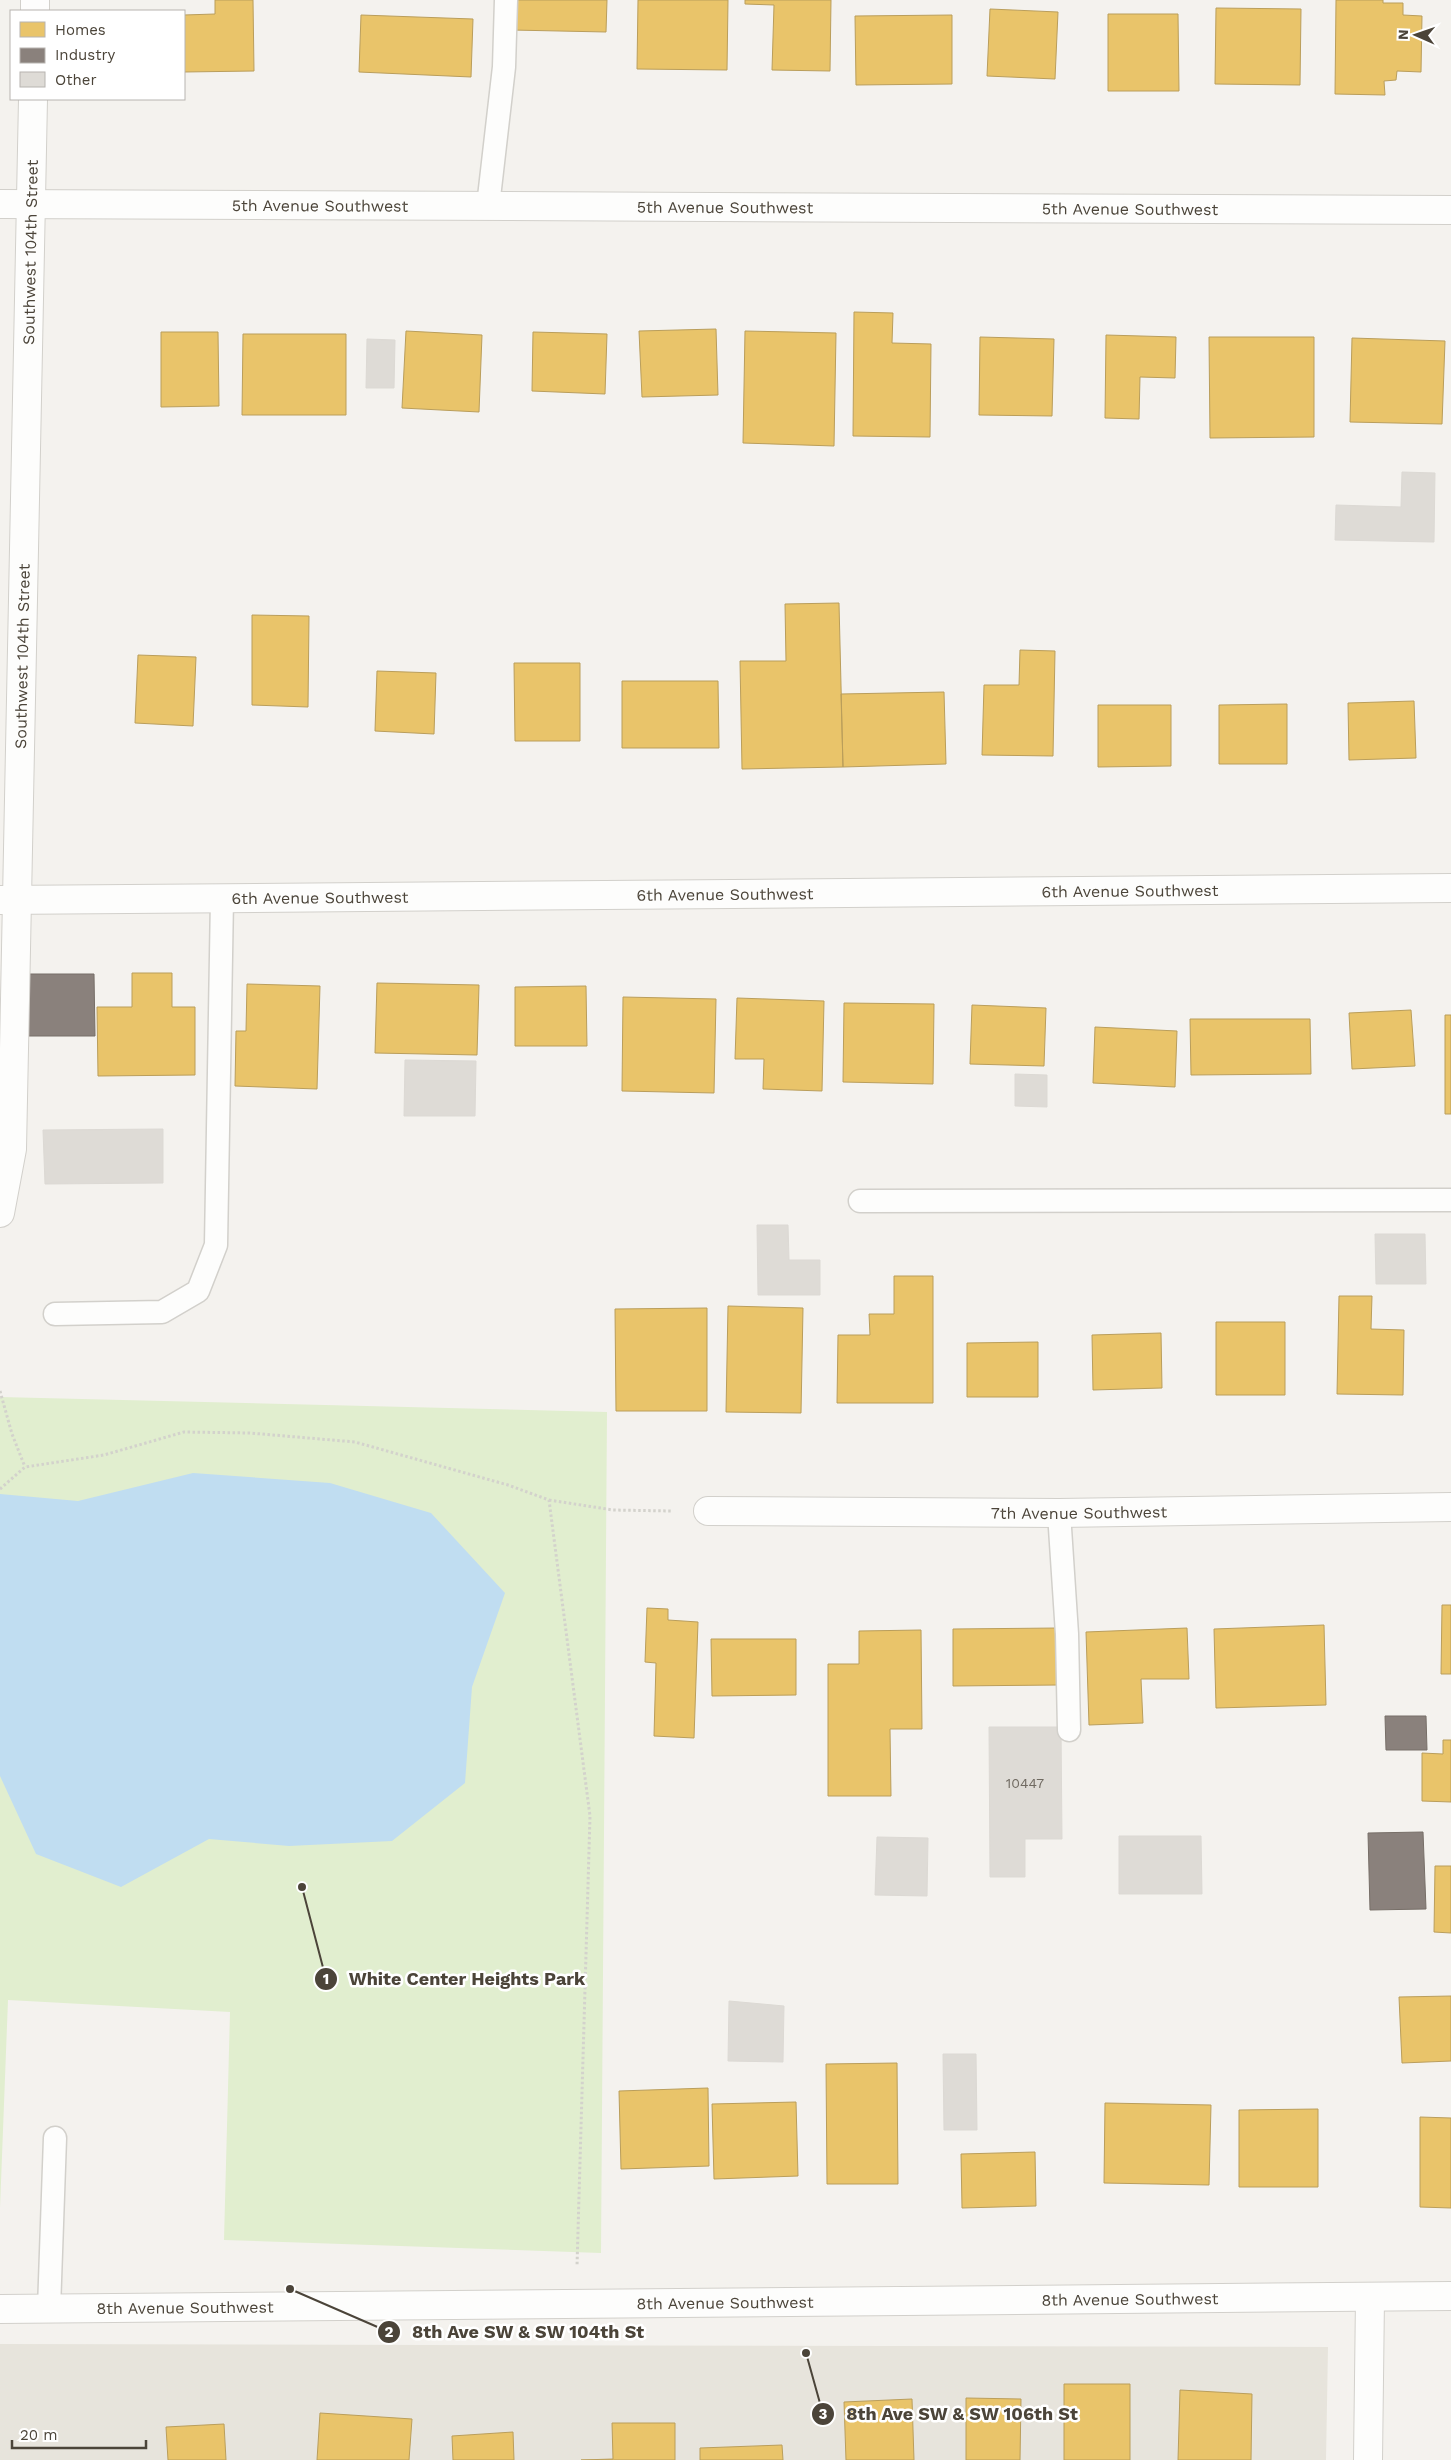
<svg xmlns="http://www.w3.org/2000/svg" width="1451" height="2460" viewBox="0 0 1451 2460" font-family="'Work Sans',sans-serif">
<rect width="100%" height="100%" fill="#f4f2ee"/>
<path fill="#e7e4dc" d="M0,2344L1328,2347L1326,2460H0Z"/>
<path fill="#e1eecf" d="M0,1397L607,1412L601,2253L224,2240L230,2012L8,2000L0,2208Z"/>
<path fill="#c0ddf1" d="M193,1473L330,1483L431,1513L505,1593L472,1687L465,1783L392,1841L289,1846L209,1839L121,1887L36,1854L0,1776V1494L78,1501Z"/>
<path fill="#e9c46a" stroke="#ba9e5b" d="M215,0H253L254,71L184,72V15L215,14Z
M513,0H607L606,32L512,30Z
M638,0H728L727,70L637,69Z
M745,0H831L830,71L772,70L774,5L745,4Z
M1336,0H1383V3H1403V15L1422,16L1421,72L1397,71L1396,80L1384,81L1385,95L1335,94Z
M1216,8L1301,9L1300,85L1215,84Z
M990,9L1058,12L1055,79L987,76Z
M1108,14H1178L1179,91H1108Z
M361,15L473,19L471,77L359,72Z
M952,15V84L856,85L855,16Z
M854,312L893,313L892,343L931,344L930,437L853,436Z
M716,329L718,395L642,397L639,331Z
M406,331L482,335L479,412L402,408Z
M745,331L836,333L834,446L743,443Z
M161,332H218L219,406L161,407Z
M533,332L607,334L605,394L532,391Z
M243,334H346V415H242Z
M1106,335L1176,337L1175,378L1140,377L1139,419L1105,418Z
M980,337L1054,339L1052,416L979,415Z
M1209,337H1314V437L1210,438Z
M1352,338L1445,341L1442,424L1350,422Z
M839,603L843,767L742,769L740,661H786L785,604Z
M252,615L309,616L308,707L252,705Z
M1020,650L1055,651L1053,756L982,755L984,685H1019Z
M138,655L196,657L193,726L135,723Z
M514,663H580V741H515Z
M377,671L436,673L434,734L375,731Z
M622,681H718L719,748H622Z
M944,692L946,764L843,767L841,694Z
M1414,701L1416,758L1349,760L1348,703Z
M1287,704V764H1219V705Z
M1098,705H1171V766L1098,767Z
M132,973H172V1007H195V1075L98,1076L97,1007H132Z
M377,983L479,985L477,1055L375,1053Z
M247,984L320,986L317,1089L235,1086L236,1031H246Z
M586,986L587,1046H515V987Z
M623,997L716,999L714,1093L622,1091Z
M737,998L824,1001L822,1091L763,1089L764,1059H735Z
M844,1003L934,1004L933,1084L843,1082Z
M972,1005L1046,1008L1044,1066L970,1064Z
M1411,1010L1415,1066L1352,1069L1349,1013Z
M1445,1015H1451V1114H1445Z
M1190,1019H1310L1311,1074L1191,1075Z
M1095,1027L1177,1031L1175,1087L1093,1083Z
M894,1276H933V1403H837L838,1335H870L869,1314H894Z
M1339,1296H1372L1371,1329L1404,1330L1403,1395L1337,1394Z
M728,1306L803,1308L801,1413L726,1412Z
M707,1308V1411H616L615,1309Z
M1216,1322H1285V1395H1216Z
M1161,1333L1162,1388L1093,1390L1092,1335Z
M1038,1342V1397H967V1343Z
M1442,1605H1451V1674H1441Z
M647,1608L668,1609V1620L698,1622L694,1738L654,1736L656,1663L645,1662Z
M1324,1625L1326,1705L1216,1708L1214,1629Z
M1058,1628V1685L953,1686V1629Z
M1187,1628L1189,1679H1141L1143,1723L1089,1725L1086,1632Z
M921,1630L922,1729H890L891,1796H828V1664H859V1631Z
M711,1639H796V1695L712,1696Z
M1443,1740H1451V1802L1422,1801V1753L1443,1754Z
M1435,1866H1451V1933L1434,1932Z
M1451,1996V2061L1402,2063L1399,1997Z
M897,2063L898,2184H827L826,2064Z
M708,2088L709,2166L621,2169L619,2091Z
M796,2102L798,2176L714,2179L712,2104Z
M1105,2103L1211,2105L1209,2185L1104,2183Z
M1318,2109V2187H1239V2110Z
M1420,2117L1451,2118V2208L1420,2207Z
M1035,2152L1036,2206L962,2208L961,2154Z
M1064,2384H1130V2460H1064Z
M1180,2390L1252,2394L1251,2460H1178Z
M966,2398L1021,2399L1020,2460H966Z
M912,2399L914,2460H846L844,2402Z
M320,2413L412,2419L409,2460H317Z
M612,2423H675V2460H581L613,2459Z
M224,2424L226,2460H168L166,2427Z
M513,2432L514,2460H453L452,2436Z
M782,2445L783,2460H700V2448Z"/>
<path fill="#8a817c" stroke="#776f68" d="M27,974H94L95,1036H27Z
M1385,1716H1426L1427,1750H1386Z
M1423,1832L1426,1909L1370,1910L1368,1833Z"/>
<path fill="#dedbd6" stroke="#dcd9d4" d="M367,339L395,340L394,388H366Z
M1402,472L1435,473L1434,542L1335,540L1336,505L1401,507Z
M405,1060L476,1061L475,1116H404Z
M1015,1074L1047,1075V1107L1015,1106Z
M163,1129V1183L45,1184L43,1130Z
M757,1225H788L789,1260H820V1295H758Z
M1375,1234H1425L1426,1284H1376Z
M989,1727H1061L1062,1839H1025V1877H990Z
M1119,1836H1201L1202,1894H1119Z
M877,1837L928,1838L927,1896L875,1895Z
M729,2001L784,2006L783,2062L728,2061Z
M943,2054H976L977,2130H944Z"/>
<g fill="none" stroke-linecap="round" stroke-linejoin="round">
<g stroke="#d2d0cb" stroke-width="25">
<path id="service" d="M488,206L504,67L506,0
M860,1201L1451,1200
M55,1314L162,1312L198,1291L216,1245L222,898
M1059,1513L1067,1634L1069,1730
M49,2309L55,2138"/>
</g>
<g stroke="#d2d0cb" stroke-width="30">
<g id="minor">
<path d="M35,11V0"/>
<path id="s1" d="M0,204L1451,210"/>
<path id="s2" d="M0,900L1451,888"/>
<path id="s3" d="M0,1213L12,1149L33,99"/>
<path id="s4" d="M708,1511L1059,1513L1451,1507"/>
<path d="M1368,2460L1370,2298"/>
</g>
</g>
<g stroke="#d2d0cb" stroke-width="30">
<g id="tertiary">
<path id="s5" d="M0,2309L1451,2296"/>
</g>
</g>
<path stroke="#d3d2cc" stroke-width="3" stroke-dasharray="2.5 2.5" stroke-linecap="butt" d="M0,1391L12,1434L25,1467
M0,1489L25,1467L104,1455L184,1432L250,1433L355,1442L508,1485L549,1500L590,1816L577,2266
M549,1500L613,1510L673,1511"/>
<use href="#service" stroke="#fdfdfc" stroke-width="22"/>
<use href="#minor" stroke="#fdfdfc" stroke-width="28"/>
<use href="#tertiary" stroke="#fdfdfc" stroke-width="28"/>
</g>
<g text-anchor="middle" stroke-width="5" stroke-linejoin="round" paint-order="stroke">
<g font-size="14" fill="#706a61">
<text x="1025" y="1788">10447</text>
</g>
<g font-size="16" fill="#4b4439" stroke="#fff">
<text dy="6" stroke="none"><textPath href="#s1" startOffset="320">5th Avenue Southwest</textPath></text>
<text dy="6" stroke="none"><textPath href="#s1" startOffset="725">5th Avenue Southwest</textPath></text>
<text dy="6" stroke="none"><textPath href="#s1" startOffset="1130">5th Avenue Southwest</textPath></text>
<text dy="6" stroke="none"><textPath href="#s3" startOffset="962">Southwest 104th Street</textPath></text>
<text dy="6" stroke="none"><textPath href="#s3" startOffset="558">Southwest 104th Street</textPath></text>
<text dy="6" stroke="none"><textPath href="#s2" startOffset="1130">6th Avenue Southwest</textPath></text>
<text dy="6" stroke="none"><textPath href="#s2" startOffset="725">6th Avenue Southwest</textPath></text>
<text dy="6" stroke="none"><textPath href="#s2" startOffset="320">6th Avenue Southwest</textPath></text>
<text dy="6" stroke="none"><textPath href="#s4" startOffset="371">7th Avenue Southwest</textPath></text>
<text dy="6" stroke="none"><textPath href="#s5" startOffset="1130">8th Avenue Southwest</textPath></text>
<text dy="6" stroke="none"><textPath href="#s5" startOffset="725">8th Avenue Southwest</textPath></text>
<text dy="6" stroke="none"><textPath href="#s5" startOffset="185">8th Avenue Southwest</textPath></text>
</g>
</g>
<path fill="none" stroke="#4b4439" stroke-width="2" d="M302 1887L326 1979M290 2289L389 2332M806 2353L823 2414"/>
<g fill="#4b4439" stroke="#fff" stroke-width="2">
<circle cx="302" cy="1887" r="5"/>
<circle cx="290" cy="2289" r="5"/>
<circle cx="806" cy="2353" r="5"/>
<circle cx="326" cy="1979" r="12"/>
<circle cx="389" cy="2332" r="12"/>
<circle cx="823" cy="2414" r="12"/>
</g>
<g font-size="15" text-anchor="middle" font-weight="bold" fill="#fff">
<text x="326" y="1984">1</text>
<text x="389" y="2337">2</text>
<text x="823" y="2419">3</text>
</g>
<g font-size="18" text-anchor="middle" font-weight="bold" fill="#4b4439" stroke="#fff" stroke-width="5" stroke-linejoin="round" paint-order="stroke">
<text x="467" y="1985">White Center Heights Park</text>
<text x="528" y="2338">8th Ave SW &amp; SW 104th St</text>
<text x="962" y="2420">8th Ave SW &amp; SW 106th St</text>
</g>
<rect x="10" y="10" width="175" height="90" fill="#ffffff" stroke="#b7b4b0"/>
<rect x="20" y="22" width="25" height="15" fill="#e9c46a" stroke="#b7b4b0"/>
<text x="55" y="35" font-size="15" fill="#4b4439">Homes</text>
<rect x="20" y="48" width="25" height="15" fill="#8a817c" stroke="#b7b4b0"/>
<text x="55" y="60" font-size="15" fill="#4b4439">Industry</text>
<rect x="20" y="72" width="25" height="15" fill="#dedbd6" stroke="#b7b4b0"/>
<text x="55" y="85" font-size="15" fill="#4b4439">Other</text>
<g transform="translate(1416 35) rotate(272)" stroke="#ffffff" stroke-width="4" paint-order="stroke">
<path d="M0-4L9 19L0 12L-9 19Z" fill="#4b4439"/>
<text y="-8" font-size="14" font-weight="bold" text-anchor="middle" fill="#4b4439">N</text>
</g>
<path d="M12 2440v8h134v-8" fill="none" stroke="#4b4439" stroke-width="2.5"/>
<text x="20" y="2440" font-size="15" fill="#4b4439" stroke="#ffffff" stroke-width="4" paint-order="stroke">20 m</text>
</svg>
